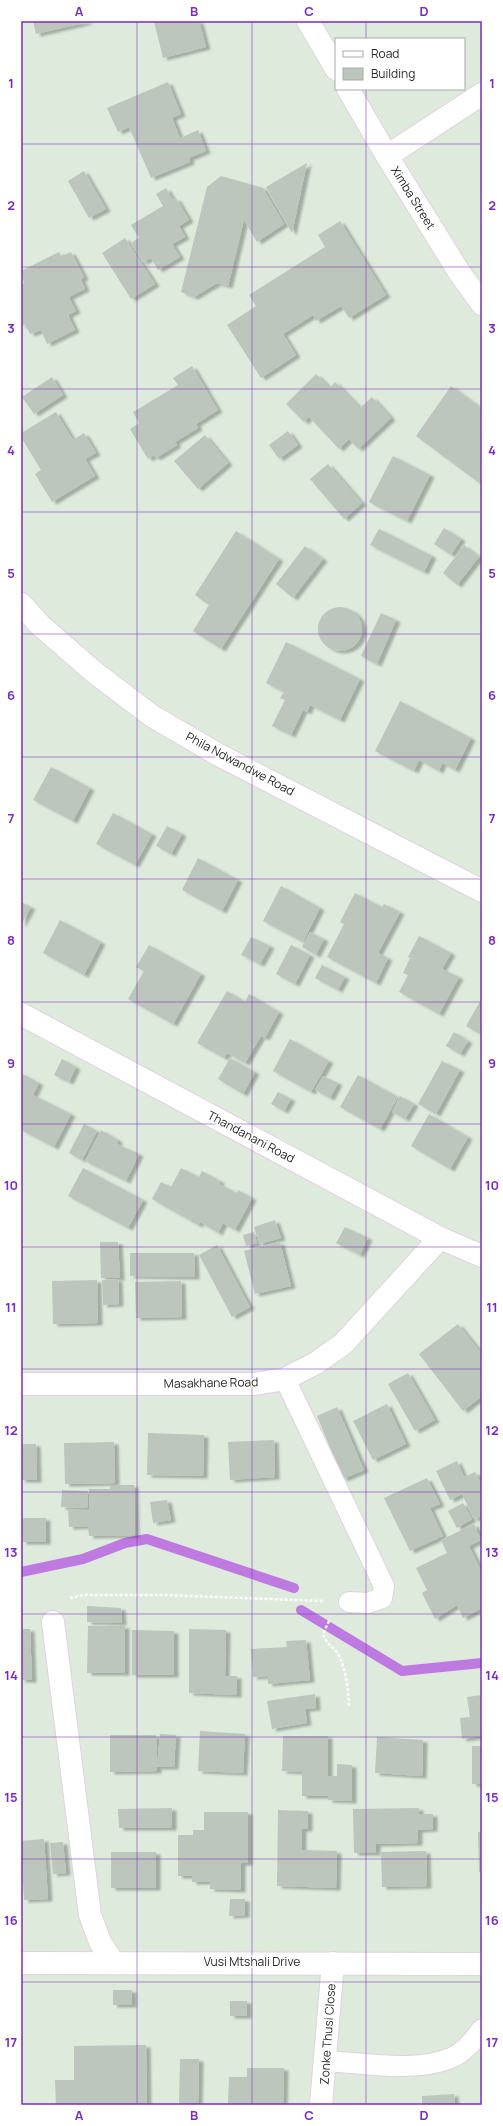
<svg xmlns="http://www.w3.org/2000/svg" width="503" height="2126" viewBox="0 0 503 2126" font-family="Manrope,sans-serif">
<defs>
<filter id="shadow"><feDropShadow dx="4.5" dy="2.5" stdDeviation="1" flood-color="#0004"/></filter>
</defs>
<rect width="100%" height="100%" fill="#ddeadc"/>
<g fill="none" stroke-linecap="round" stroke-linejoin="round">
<path stroke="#bf7ae2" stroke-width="10" d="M21,1572L83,1559L125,1543L147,1539L294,1588
M301,1610L402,1671L482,1663"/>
</g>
<path fill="#bcc6bc" filter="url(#shadow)" d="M33,21H88V22L36,34Z
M154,21H199L206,47L163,58Z
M168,82L181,114L172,118L180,138L198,130L206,151L189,158L190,162L151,178L129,127L118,132L107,108Z
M307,163L292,233L266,187Z
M84,171L106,209L89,218L68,181Z
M221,176L263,188L284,224L257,242L244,220L228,286L217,283L194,297L181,292L207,187Z
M166,188L173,200L176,198L189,220L179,226L185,237L172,244L180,257L158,270L151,258L143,262L131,243L139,238L131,225L163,206L156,194Z
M340,221L386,295L349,318L341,306L316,321L313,315L283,334L296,355L261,378L227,325L256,306L249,295L325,247L318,235Z
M125,238L155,284L131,299L102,253Z
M59,252L61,256L71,252L84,277L81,279L85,289L69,297L76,311L68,315L75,330L47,344L41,330L30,334L25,324L21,326V285L24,283L21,271Z
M192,366L218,410L196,424L198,428L175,442L177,445L156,458L154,455L148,459L130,429L139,423L133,412L178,385L173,378Z
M316,374L330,388L335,382L360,408L372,397L391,418L358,449L349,439L339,449L309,417L304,422L286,404Z
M52,377L63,395L34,414L22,397Z
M451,386L482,409V485L416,436Z
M56,412L73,440L84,433L96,453L85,459L95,476L52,502L35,474L41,470L21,437V433Z
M288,431L298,445L279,459L269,445Z
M205,435L228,463L198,489L174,461Z
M393,456L430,475L407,521L369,502Z
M328,464L362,503L344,519L310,479Z
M444,528L461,539L451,555L434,544Z
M379,529L432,556L424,572L370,545Z
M236,531L279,559L221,649L193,631L209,605L195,595Z
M464,545L479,557L457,585L443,573Z
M305,546L323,559L293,598L276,584Z
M318 629a22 22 0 1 1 44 0a22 22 0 1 1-44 0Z
M381,613L396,620L377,664L361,656Z
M286,642L360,679L340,720L310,705L307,712L303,710L291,735L272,726L285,700L280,698L284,692L266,683Z
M400,701L471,738L455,770L442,763L439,771L419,760L414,771L375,751Z
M51,767L90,788L73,821L33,800Z
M113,813L152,834L135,865L96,844Z
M167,826L182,834L171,854L156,846Z
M198,858L238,880L222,911L182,890Z
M281,886L320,908L303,942L263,921Z
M355,893L382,907L384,904L400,912L378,953L388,958L376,983L327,957L344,924L340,922Z
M21,902L31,907L21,925Z
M60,920L101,942L84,975L43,953Z
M310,932L324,939L316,955L302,947Z
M419,936L451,953L442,969L459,977L439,1014L399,992L408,975L403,973L410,958L408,957Z
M251,937L270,946L260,964L241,955Z
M149,945L201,974L173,1024L128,999L144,971L136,967Z
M291,945L310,955L295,984L276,974Z
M322,965L345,977L338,990L315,978Z
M227,991L245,1002L249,994L279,1012L265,1038L261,1036L245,1063L227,1053L224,1058L197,1043Z
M482,998V1035L466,1026Z
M454,1032L468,1041L460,1054L446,1046Z
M290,1039L329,1061L311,1092L273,1071Z
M230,1058L255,1072L243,1094L218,1079Z
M62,1059L76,1067L69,1082L54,1075Z
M442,1061L460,1070L436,1114L418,1104Z
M21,1073L39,1083L33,1095L71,1114L54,1147L21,1130Z
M358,1075L398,1097L380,1129L340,1107Z
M323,1076L338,1083L330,1098L315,1090Z
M278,1092L291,1099L284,1111L271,1104Z
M400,1096L414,1104L405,1119L392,1112Z
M429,1114L468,1137L450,1169L411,1146Z
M84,1124L97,1131L82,1160L69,1153Z
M101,1130L118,1140L117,1144L139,1154L126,1181L85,1161Z
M83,1168L143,1200L128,1228L68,1196Z
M181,1168L199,1177L202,1171L220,1181L219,1184L237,1193L238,1190L252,1198L235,1230L223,1223L218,1233L200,1222L198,1225L152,1199L161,1182L171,1187Z
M275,1220L281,1238L259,1244L254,1227Z
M345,1227L368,1238L360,1255L336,1243Z
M254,1232L257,1243L246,1246L243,1235Z
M100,1242H118L120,1278H101Z
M280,1242L291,1286L255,1294L244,1251Z
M217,1245L250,1307L232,1317L199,1255Z
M130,1253H194L195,1277L130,1276Z
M118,1279L119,1304L103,1305L102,1280Z
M97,1280L98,1323L53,1324L52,1281Z
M181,1281L182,1317L136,1318L135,1282Z
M458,1324L482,1354V1396L463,1411L419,1354Z
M408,1373L435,1420L415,1431L388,1384Z
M387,1404L406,1444L373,1460L353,1421Z
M337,1407L364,1470L343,1479L317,1416Z
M148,1433L204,1435L203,1476L147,1475Z
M274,1440L275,1477L230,1480L228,1442Z
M114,1442L115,1483L65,1484L64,1443Z
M21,1444H36L37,1480H21Z
M457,1461L464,1477L475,1472L482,1485V1516L474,1519L462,1494L450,1500L436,1471Z
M427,1478L440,1504L430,1508L443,1536L410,1551L384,1498Z
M110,1485H134L135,1535L89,1536L88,1526L69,1527L68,1510H89V1489H110Z
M62,1490L88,1491L87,1508L61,1507Z
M167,1500L171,1520L153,1523L150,1502Z
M463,1503L472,1519L457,1528L448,1511Z
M22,1518H46V1542H22Z
M474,1524L481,1540L469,1546L482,1573V1608L463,1618L457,1605L435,1619L422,1593L427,1590L416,1568L447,1553L441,1540Z
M87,1606L121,1608L122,1623L87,1622Z
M88,1626H125V1673H87Z
M21,1629H30L32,1680H21Z
M189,1629L226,1630L225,1676H237V1695L189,1693Z
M132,1630L174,1631V1675H132Z
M306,1640L310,1680L268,1684V1676L253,1677L251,1649L287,1647L286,1641Z
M315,1694L316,1708L305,1709L307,1723L272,1729L267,1701Z
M482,1695V1736L462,1739L460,1718L470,1717L467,1697Z
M200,1731L245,1734L243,1773L198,1771Z
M160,1734L176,1735L174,1767H157Z
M110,1735H156L157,1771L110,1772Z
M283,1736H328V1776H337V1764L352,1765V1801L328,1800V1796H302V1772L282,1771Z
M377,1737L423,1740L422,1776L375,1773Z
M472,1746H482V1784H472Z
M172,1808V1828H119L118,1809Z
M419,1808V1814H433V1829L418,1830V1843L376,1844V1853H354L353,1809Z
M278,1810L308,1811V1829H302V1850L337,1851L336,1888L277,1886Z
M204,1812H248V1863H241V1890L210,1889V1882H192V1876H178V1835H193V1830H204Z
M478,1832H482V1872H479Z
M44,1839L48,1899L24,1900L21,1841Z
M63,1842L66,1873L53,1874L50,1843Z
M426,1851L427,1886L382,1887L381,1852Z
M111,1852H156V1888H111Z
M230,1899H245V1915L229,1916Z
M113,1990H132V2005H113Z
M230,2001H247V2016H230Z
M146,2045L147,2105H56L55,2080H74V2046Z
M180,2059H199L198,2105H179Z
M247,2068H284L283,2105H228L229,2077H247Z
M454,2094L455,2105H422V2096Z"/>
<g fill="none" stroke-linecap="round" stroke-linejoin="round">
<g stroke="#e1d2de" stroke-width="22">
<path id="service" d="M285,1379L384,1586L382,1598L368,1603L349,1602
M326,2061C366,2063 413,2073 451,2058C463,2053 475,2039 482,2029"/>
</g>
<g stroke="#e1d2de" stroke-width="24">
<path id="minor" d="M308,21L336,69
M348,89L387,156L459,272L482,304
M387,156L482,94
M21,604L40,625L94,672L152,716L219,755L482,891
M21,1014L440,1238L482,1256
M21,1384H255L285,1379L316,1363L343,1344L440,1238
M53,1622L90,1915L100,1942L113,1962
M321,2105L333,1963"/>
</g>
<g stroke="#e1d2de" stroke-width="24">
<path id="tertiary" d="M21,1963L482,1964"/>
</g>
<path stroke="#fff" stroke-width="2.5" stroke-dasharray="3 2" stroke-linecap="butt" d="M70,1598L84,1595H164L323,1601
M329,1621L323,1634C328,1645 328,1643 336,1651C345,1662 349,1693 349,1706"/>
<use href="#service" stroke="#fff" stroke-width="20"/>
<use href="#minor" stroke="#fff" stroke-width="22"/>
<use href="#tertiary" stroke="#fff" stroke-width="22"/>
</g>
<path fill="none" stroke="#7b2cbf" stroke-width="1" stroke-opacity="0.55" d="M137,21V2105M252,21V2105M366,21V39M366,89V2105M21,144H482M21,267H482M21,389H482M21,512H482M21,634H482M21,757H482M21,879H482M21,1002H482M21,1124H482M21,1247H482M21,1369H482M21,1492H482M21,1614H482M21,1737H482M21,1859H482M21,1982H482"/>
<g text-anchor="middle" stroke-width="3" stroke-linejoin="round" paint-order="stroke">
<g font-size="12" fill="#292929" stroke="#fff">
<text transform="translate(413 198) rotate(58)" y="4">Ximba Street</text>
<text transform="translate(240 764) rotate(28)" y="4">Phila Ndwandwe Road</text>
<text transform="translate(251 1137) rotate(28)" y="4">Thandanani Road</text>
<text transform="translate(211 1383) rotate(-1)" y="4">Masakhane Road</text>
<text x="252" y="1966">Vusi Mtshali Drive</text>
<text transform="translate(328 2034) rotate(-86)" y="4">Zonke Thusi Close</text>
</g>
</g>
<rect width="503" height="2126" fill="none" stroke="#ffffff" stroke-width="44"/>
<rect x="335" y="38" width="130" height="52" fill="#ffffff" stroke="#a9a9a9"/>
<rect x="343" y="51" width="20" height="6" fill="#ffffff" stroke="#a9a9a9"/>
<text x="371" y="58" font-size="12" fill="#292929">Road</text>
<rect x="343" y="68" width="20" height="12" fill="#bcc6bc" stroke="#a9a9a9"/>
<text x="371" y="78" font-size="12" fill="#292929">Building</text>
<rect x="22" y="22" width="459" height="2082" fill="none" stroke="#7b2cbf" stroke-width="1.5"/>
<g font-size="13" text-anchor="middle" font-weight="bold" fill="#7b2cbf">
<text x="79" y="16">A</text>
<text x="194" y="16">B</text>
<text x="309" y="16">C</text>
<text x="424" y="16">D</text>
<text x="11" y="88">1</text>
<text x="492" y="88">1</text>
<text x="11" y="210">2</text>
<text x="492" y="210">2</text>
<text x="11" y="333">3</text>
<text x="492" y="333">3</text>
<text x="11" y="455">4</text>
<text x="492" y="455">4</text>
<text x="11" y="578">5</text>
<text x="492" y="578">5</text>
<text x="11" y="700">6</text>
<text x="492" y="700">6</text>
<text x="11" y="823">7</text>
<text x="492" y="823">7</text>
<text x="11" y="945">8</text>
<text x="492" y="945">8</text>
<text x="11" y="1068">9</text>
<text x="492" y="1068">9</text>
<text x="11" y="1190">10</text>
<text x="492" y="1190">10</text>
<text x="11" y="1312">11</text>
<text x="492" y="1312">11</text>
<text x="11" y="1435">12</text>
<text x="492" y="1435">12</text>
<text x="11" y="1557">13</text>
<text x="492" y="1557">13</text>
<text x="11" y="1680">14</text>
<text x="492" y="1680">14</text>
<text x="11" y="1802">15</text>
<text x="492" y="1802">15</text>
<text x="11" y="1925">16</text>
<text x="492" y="1925">16</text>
<text x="11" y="2047">17</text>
<text x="492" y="2047">17</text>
<text x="79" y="2120">A</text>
<text x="194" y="2120">B</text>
<text x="309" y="2120">C</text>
<text x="424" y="2120">D</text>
</g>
</svg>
